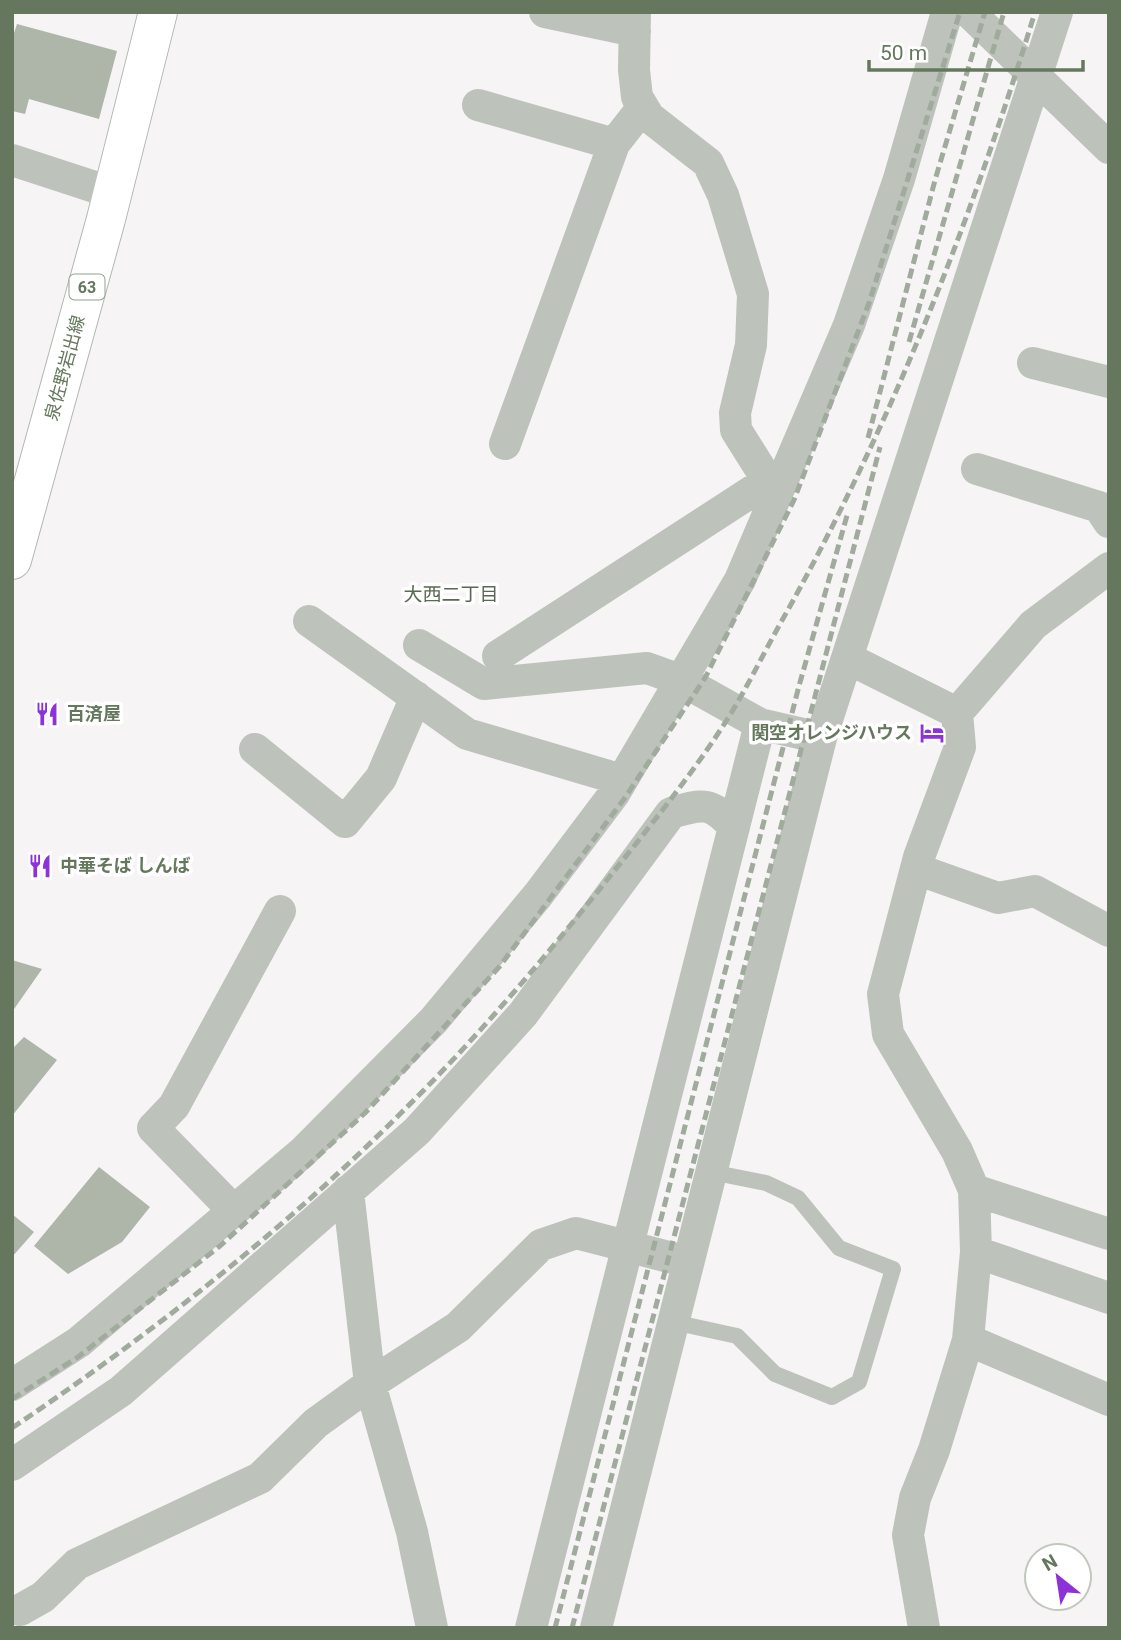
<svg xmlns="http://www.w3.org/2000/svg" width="1121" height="1640" viewBox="0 0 1121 1640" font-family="Roboto,'Noto Sans JP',sans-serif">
<rect width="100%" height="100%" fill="#f7f4f6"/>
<path fill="#adb6a9" d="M17,24L117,51L99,119L29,99L25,114L12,111V39Z
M12,960L42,969L12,1012Z
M24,1037L57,1060L12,1116V1049Z
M99,1167L150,1207L122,1242L68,1274L34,1246Z
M12,1214L34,1232L12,1257Z"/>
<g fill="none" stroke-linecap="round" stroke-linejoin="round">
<g stroke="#b1b8af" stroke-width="40">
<path id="primary" d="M12,560L106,219L158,12"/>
</g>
<path stroke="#bdc3bb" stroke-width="16" d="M673,1322L737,1336L775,1374L832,1397L859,1382L893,1269L839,1248L798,1198L766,1183L711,1172"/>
<path stroke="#bdc3bb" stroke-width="32" d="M545,12L635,31
M635,12L634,70L637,97L649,117L708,163L723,195L753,294L751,345L735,413L736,430L768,481L781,483
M969,12L1109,148
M478,105L614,144
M12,160L113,193
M1033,363L1109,382
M505,444L614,144L643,107
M977,469L1099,507L1109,522
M309,621L467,734L622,780
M419,645L484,684L647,668L683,681L760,724L821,738
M498,656L768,481
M847,658L957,713
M255,749L345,822L381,778L416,697
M916,869L998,898L1035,891L1109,931
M974,1190L1109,1234
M348,1191L370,1384L412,1532L432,1628
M234,1211L153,1128L174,1106L280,911
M976,1252L1109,1298
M968,1340L1109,1400
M12,1385L79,1342L303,1152L434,1020L538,895L614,794L740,580L849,325L899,179L947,12
M12,1465L121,1391L417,1131L523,1014L671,813C704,803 711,802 734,827
M20,1610L43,1597L77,1564L260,1478L316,1423L370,1384L458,1327L541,1245L576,1233L688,1262
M531,1628L760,724
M596,1628L821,738L1057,12
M924,1628L908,1535L915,1498L934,1450L968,1340L976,1252L974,1190L957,1151L888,1034L883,994L919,857L960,747L957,713L1033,625L1109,568"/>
<use href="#primary" stroke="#fff" stroke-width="38"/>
<path stroke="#a0aa9d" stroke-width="5" stroke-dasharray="10 5" stroke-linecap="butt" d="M909,342L1004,12
M868,438L935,180L985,12
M12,1399L78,1357L220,1246L365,1113L500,966L624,799L705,678L794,500L869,303L960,12
M12,1428C150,1335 284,1230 402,1112C472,1043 537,967 599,890C641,837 686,783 723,726C744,694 761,658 780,624C889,431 970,225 1035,12
M555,1628L799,686L848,512
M572,1628L880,447"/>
</g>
<defs>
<g id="restaurant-bare" transform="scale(1.89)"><path d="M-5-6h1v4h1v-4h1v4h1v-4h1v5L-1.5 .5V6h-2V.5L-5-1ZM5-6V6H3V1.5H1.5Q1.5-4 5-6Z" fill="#8d32d8" stroke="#fff" stroke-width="2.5" paint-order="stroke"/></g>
<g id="hotel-bare" transform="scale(1.89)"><path d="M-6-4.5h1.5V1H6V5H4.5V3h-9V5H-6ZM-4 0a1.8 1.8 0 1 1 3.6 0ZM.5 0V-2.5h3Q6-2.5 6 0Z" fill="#8d32d8" stroke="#fff" stroke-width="2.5" paint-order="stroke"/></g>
</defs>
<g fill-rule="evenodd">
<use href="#restaurant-bare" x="47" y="714"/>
<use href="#hotel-bare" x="932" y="733"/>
<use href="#restaurant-bare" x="40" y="866"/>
</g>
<g text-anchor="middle" stroke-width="7" stroke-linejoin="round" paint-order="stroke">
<rect fill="#fff" stroke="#93a08e" stroke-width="2" x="69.5" y="274.5" width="35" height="25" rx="5"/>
<g font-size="16" font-weight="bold" fill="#65785e">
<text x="87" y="293">63</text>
</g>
<g font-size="18" fill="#65785e" stroke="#fff">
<text transform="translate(65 368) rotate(-75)" y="6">泉佐野岩出線</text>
</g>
<g font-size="18" font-weight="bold" fill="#65785e" stroke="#fff" text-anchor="start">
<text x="67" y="720">百済屋</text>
<text x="912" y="739" text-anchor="end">関空オレンジハウス</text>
<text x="60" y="872">中華そば しんば</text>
</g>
<g font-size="19" fill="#5a6855" stroke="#fff">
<text x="451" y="601">大西二丁目</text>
</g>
</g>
<rect width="1121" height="1640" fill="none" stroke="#65785e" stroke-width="28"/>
<g transform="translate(1058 1577) rotate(330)"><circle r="33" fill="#ffffff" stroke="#c1c9bf" stroke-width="2"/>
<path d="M0-5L12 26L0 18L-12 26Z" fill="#8d32d8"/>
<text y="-10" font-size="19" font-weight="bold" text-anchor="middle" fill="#65785e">N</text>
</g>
<path d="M869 60v10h214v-10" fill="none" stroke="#65785e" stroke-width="3.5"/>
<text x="880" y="60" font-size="21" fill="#65785e" stroke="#ffffff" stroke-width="5" paint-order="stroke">50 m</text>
</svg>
